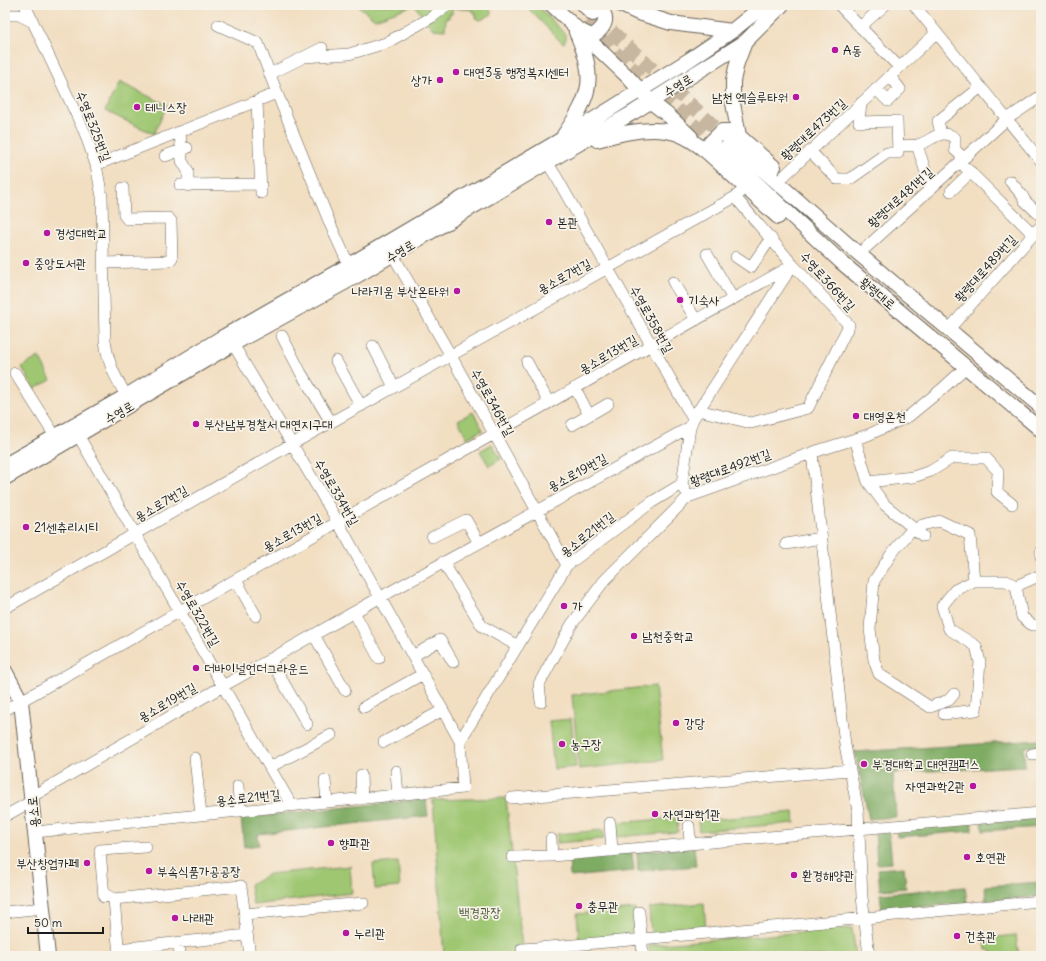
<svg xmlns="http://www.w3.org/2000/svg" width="1046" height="961" viewBox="0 0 1046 961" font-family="Delius,'Poor Story',sans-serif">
<rect width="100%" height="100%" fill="#f7f3e8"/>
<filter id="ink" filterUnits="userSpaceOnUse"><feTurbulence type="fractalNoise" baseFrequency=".025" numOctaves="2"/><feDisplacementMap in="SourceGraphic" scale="8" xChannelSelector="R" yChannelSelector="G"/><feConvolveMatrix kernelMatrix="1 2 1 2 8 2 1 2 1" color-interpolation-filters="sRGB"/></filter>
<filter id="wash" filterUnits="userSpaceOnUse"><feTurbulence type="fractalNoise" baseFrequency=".012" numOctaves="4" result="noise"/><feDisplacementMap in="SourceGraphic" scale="16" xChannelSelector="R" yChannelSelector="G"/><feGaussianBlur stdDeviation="0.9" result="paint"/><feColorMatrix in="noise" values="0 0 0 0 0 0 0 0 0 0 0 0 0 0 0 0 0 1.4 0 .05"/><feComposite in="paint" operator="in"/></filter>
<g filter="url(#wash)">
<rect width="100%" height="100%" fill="#f2dec1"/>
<path fill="#9fc772" stroke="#5e7247" d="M357,5H488L492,14L481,20L475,18L476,13L473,12V10L452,8V14H449V18H446L445,30L433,29L414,5L375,19Z
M525,5H537L566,35V39L564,43L560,41Z
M119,82L167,105L154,134L105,111Z
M39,357L51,380L34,389L22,367Z
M473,412L483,430L467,438L458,420Z
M492,444L501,459L489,466L480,451Z
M655,686L663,760L579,769L572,695Z
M571,719L576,767L554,769L549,721Z
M506,798L523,956H444L433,800Z
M794,812L795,823L699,831L698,821Z
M677,818L678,832L614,837L613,823Z
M603,830L604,839L557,843V834Z
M398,862L400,887L375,889L373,864Z
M350,866L352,893L253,905L250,885L269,874Z
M704,903L706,932L651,936L649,908Z
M635,909L638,937L579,942L577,914Z
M852,928L856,956H650L649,945Z
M1016,935L1019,956H997L989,950H986L985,941L987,938Z"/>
<path fill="#7fac64" stroke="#4e6440" d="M1041,740V746L1024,747L1025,766L893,773L896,817L869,819L855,752Z
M426,799L428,816L258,834L259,845L244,847L241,818Z
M1041,818V827L983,831L982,822Z
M972,822V831L897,837L896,828Z
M889,831L892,863L877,864L875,832Z
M694,847L696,866L638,871L637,852Z
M632,852L634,871L570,877L569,858Z
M904,867L906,888L880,890L878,869Z
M1041,882V896L986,901L985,886Z
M965,887L967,903L882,910L880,894Z"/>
</g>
<g filter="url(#ink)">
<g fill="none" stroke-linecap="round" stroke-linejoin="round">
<path stroke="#c7b7a0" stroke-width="14" stroke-dasharray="14 7" stroke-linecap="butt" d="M596,17L729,140
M584,24L720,149"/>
<g stroke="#676056" stroke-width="12">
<path id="minor" d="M25,5L85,133L96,165L102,197L105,340C108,366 117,380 130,402
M839,5L899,67
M914,5L1041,161
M5,15H19L33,22
M218,25L258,43L277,93L331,226L352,272
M860,27L885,5
M304,57L349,54L386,43L432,17L448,5
M270,74L322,48
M876,89L888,101L900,89L890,76
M257,101L261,193
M180,132L182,161L188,171V186
M941,134L938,121L981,87
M917,145L931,188
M898,146C904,145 911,146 917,145C931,142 940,127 955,138V150L964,158
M810,151L837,179H850L887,153H898L897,121L859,122L861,103
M165,156L187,148
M547,162L557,178L693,419
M960,162L1033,234
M96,165L277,93
M784,176L936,33
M1010,181L1022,195L1025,201L1041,216
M180,185L261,184
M951,191L971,172
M707,254L733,299
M859,254L1007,119L1041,96
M393,255L451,356L567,565
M736,257L751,267L771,238
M104,263L169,261L172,258L171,221L168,218L127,219L124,215L123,188
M673,282L696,320
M949,329L1041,226
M282,336L301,373L331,422
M373,346L394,387
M336,361L361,406
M527,362L549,403
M15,373L55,436
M575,388L589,415
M698,410L751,423L808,408L849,325L793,265L735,197
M572,425L608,404
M78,435L292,806
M855,439L868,482L885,505L923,536
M812,453L845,745L858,811L862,897L869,956
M868,482L913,477L931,471L952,458H986L998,471L997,492L1012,504
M685,490L682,484L690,427L693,419L792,266
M922,525L940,521L970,535L974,581
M913,528L892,553L874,581L870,629L874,660L879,674L930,707L949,700L954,694
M432,537L466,520L479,543
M786,544L821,538
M1041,552V557
M443,562L482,626L518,646
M236,580L256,616
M1016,586L1041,575
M5,608L292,444L735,197L746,188
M354,612L379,658
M314,635L345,690
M413,656L440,640L453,662
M270,659L307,724
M541,702L539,684L572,624L604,581L688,497L820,450L868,435L909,416L942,389L966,367
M364,707L423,674
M5,710L793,265
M944,714L976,710L980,662L976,646L949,629L942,606L955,590L974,581H1006L1016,586L1022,617L1032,625H1041
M460,741L567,565L652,502L682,484
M384,742L443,710
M1032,754L1041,753
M195,758L201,815
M270,767L331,735
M396,771L398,795
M361,775L362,799
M325,780L327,802
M238,786L240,811
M31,797L223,686L379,598L690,427
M512,798L850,770
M5,816L32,801
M610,823L612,851
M689,826L690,844
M35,832L463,788L460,741L338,522L233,344
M551,839L552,856
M512,857L552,856L1041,813
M114,899L108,896L104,897L100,850L146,847
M5,912L43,908
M639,912L643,956
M245,914L363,903
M179,943L180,956
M118,949L247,935
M522,949C695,936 868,917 1041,901
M119,956L114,899L241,886L250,956"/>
</g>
<g stroke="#676056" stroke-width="16">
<path id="major" d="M552,5L626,75L651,102L669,116L691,137
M584,5L593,14
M621,5L636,12L671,23L732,31
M579,30L589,35H594C607,26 609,17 598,5
M745,42L737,63L733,81V103L739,136L774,167
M564,135C591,95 597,78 576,32
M597,140C620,133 654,125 678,134C699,142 717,161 733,176C748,190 763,203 778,217
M729,140L853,249L1041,407
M720,149L841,262L1041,430
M714,158L709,150L710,143L722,131H731L739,136
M5,465L126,396L221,338L349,265L562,139L689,60L732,31L764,5
M5,478L233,344L355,277L568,150L634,112L745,42L782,5
M5,671L21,701L48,956"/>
</g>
<use href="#minor" stroke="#fff" stroke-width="11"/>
<use href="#major" stroke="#fff" stroke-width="14"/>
</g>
</g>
<g fill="#b5179e" stroke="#f7f3e8" stroke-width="1.5">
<circle cx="835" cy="50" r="4"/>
<circle cx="456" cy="72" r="4"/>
<circle cx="440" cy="80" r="4"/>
<circle cx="796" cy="97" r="4"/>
<circle cx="137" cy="107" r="4"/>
<circle cx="549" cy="222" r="4"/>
<circle cx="47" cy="233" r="4"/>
<circle cx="26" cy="263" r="4"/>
<circle cx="457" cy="291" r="4"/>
<circle cx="680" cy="300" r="4"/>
<circle cx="856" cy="416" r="4"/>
<circle cx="196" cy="424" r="4"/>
<circle cx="26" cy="527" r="4"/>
<circle cx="564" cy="606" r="4"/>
<circle cx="634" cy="636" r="4"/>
<circle cx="196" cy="668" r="4"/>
<circle cx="676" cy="723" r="4"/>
<circle cx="562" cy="744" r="4"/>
<circle cx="864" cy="764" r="4"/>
<circle cx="973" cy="786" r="4"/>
<circle cx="655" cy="814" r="4"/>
<circle cx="331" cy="843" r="4"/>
<circle cx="967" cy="857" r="4"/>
<circle cx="87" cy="863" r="4"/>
<circle cx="149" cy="871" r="4"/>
<circle cx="794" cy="875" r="4"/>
<circle cx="579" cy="906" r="4"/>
<circle cx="175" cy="918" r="4"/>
<circle cx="346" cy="933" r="4"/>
<circle cx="957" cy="936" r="4"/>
</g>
<g text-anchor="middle" stroke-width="3.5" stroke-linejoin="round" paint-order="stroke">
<g font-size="13" fill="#1c1c1c" stroke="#f7f3e8" text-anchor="start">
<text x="843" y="55">A동</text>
<text x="464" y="77">대연3동 행정복지센터</text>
<text x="432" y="85" text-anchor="end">상가</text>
<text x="788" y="102" text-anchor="end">남천 엑슬루타워</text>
<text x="145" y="112">테니스장</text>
<text x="557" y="227">본관</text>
<text x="55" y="238">경성대학교</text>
<text x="34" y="268">중앙도서관</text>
<text x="449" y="296" text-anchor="end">나라키움 부산온타워</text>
<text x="688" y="305">기숙사</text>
<text x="864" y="421">대영온천</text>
<text x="204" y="429">부산남부경찰서 대연지구대</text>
<text x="34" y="532">21센츄리시티</text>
<text x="572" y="611">가</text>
<text x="642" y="641">남천중학교</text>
<text x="204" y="673">더바이널언더그라운드</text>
<text x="684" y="728">강당</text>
<text x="570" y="749">농구장</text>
<text x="872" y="769">부경대학교 대연캠퍼스</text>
<text x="965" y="791" text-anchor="end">자연과학2관</text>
<text x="663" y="819">자연과학1관</text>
<text x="339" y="848">향파관</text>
<text x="975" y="862">호연관</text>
<text x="79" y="868" text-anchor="end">부산창업카페</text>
<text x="157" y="876">부속식품가공공장</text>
<text x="802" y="880">환경해양관</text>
<text x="587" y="911">충무관</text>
<text x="183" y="923">나래관</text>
<text x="354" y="938">누리관</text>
<text x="965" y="941">건축관</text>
</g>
<g font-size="13" fill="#1c1c1c" stroke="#f7f3e8">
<text transform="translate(678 85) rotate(-32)" y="5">수영로</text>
<text transform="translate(94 126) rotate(69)" y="5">수영로325번길</text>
<text transform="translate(813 129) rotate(-43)" y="5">황령대로473번길</text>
<text transform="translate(900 197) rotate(-42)" y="5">황령대로481번길</text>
<text transform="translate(400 251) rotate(-31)" y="5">수영로</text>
<text transform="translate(985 268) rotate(-48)" y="5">황령대로489번길</text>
<text transform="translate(564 276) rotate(-29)" y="5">용소로7번길</text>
<text transform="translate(828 281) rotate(48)" y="5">수영로366번길</text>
<text transform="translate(878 293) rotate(40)" y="5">황령대로</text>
<text transform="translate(652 319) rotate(61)" y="5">수영로358번길</text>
<text transform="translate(608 354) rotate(-30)" y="5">용소로13번길</text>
<text transform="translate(493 402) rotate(61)" y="5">수영로346번길</text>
<text transform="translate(119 412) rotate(-30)" y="5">수영로</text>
<text transform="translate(730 467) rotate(-20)" y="5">황령대로492번길</text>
<text transform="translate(577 472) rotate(-28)" y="5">용소로19번길</text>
<text transform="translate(337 492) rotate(60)" y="5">수영로334번길</text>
<text transform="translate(161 503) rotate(-30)" y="5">용소로7번길</text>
<text transform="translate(292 532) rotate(-29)" y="5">용소로13번길</text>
<text transform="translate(587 534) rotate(-38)" y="5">용소로21번길</text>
<text transform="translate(198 613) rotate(60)" y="5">수영로322번길</text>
<text transform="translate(167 702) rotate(-30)" y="5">용소로19번길</text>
<text transform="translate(248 797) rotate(-6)" y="5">용소로21번길</text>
<text transform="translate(33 812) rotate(-96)" y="5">용소로</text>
</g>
<g font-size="13" fill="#4a583a" stroke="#f7f3e8">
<text x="480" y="917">백경광장</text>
</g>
</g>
<rect width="1046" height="961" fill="none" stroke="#f7f3e8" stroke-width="20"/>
<path d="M28 927v6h75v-6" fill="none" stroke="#1c1c1c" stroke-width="2"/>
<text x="34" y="927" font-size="12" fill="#1c1c1c" stroke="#f7f3e8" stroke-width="3" paint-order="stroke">50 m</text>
</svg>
